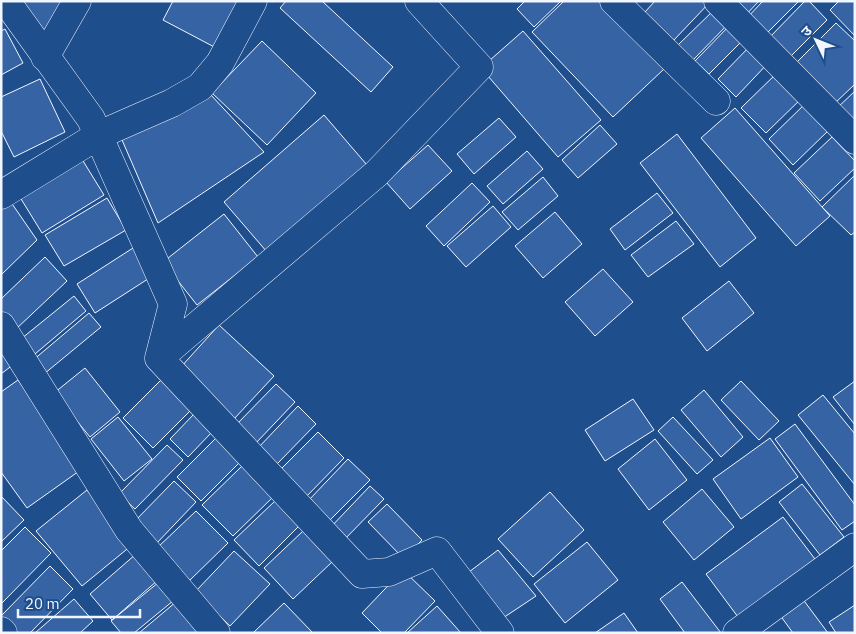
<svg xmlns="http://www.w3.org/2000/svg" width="856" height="634" viewBox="0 0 856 634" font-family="'IBM Plex Sans','Noto Sans Devanagari',sans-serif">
<rect width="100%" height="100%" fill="#1f4e8c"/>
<path fill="#3563a3" stroke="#f2f6ff" d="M19,1H68L47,35Z
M173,1H246L220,50L163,20Z
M286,1H322L393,67L371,92L280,8Z
M525,1H561L534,27L517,9Z
M564,1H600L664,69L613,117L532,32Z
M655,1H711L673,41L645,12Z
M727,1H759L743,18Z
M763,1H799L762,38L744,21Z
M805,1H809L827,20L787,60L767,40Z
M839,1H855V36L830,10Z
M717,7L731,21L693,60L678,45Z
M732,23L746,37L709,74L695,61Z
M836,23L855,41V84L833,105L794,65Z
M5,29L23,63L1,75V31Z
M523,31L601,120L558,157L481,68Z
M262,41L316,93L267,145L212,93Z
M753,43L771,60L736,97L718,79Z
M779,71L804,96L766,133L741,108Z
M40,79L65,132L14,157L1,131V97Z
M855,91V129L836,109Z
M210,94L264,152L158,223L119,133Z
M807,102L831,128L793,165L769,139Z
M735,108L830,216L796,246L701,138Z
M324,115L367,165L267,252L224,202Z
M499,118L516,137L474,174L457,154Z
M600,125L617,144L578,178L562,160Z
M677,134L756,238L720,267L640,163Z
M832,137L855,161V168L820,201L794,173Z
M428,145L452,171L410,209L386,182Z
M527,151L543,169L503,204L487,186Z
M80,156L104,195L42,233L18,194Z
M855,175V232L851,235L822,207Z
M543,177L558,196L518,230L502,212Z
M472,183L490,202L444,246L426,226Z
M657,193L673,213L625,250L610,229Z
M8,198L37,240L1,275V203Z
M107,198L126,230L64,266L45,235Z
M493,206L511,227L466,267L447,246Z
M555,212L582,244L543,278L515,246Z
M224,214L258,257L197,305L163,262Z
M676,221L694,244L648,277L631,255Z
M133,248L151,277L95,313L77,284Z
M45,257L67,281L15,330L1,316V299Z
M603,269L633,302L595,336L565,302Z
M729,281L754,313L707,351L682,318Z
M74,296L86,311L29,359L16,343Z
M89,313L101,327L44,374L32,361Z
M219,325L274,376L234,419L180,368Z
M1,348L14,364L1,374Z
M85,368L120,412L90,437L54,393Z
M162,379L191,410L153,448L123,418Z
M18,380L82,469L27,508L1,472V392Z
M741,381L779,421L759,440L721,400Z
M855,381V425L833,397Z
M276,384L295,402L255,444L236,425Z
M704,390L743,437L721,457L681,410Z
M823,395L855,434V485L798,415Z
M633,399L654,430L605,461L585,430Z
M298,406L316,424L276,465L258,448Z
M195,413L213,431L188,457L170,439Z
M118,417L152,459L124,481L91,439Z
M673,417L713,460L697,474L658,431Z
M795,424L855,505V521L842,530L775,439Z
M318,432L344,458L302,501L275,475Z
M218,436L242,460L201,501L177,477Z
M770,438L798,477L741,519L713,479Z
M655,439L687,480L649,510L618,469Z
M167,445L183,460L135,509L119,494Z
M348,459L370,480L328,522L307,502Z
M242,466L273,497L233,536L202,505Z
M174,481L196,502L154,546L132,524Z
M802,484L844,537L820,555L779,502Z
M370,486L384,499L341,543L328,530Z
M702,489L734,527L694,560L663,522Z
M87,490L132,545L82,586L36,531Z
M550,492L584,530L533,577L498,539Z
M1,496L24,520L1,542Z
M275,501L299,526L259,566L234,540Z
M387,504L422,540L404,559L368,522Z
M196,511L228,543L189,581L157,548Z
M783,517L818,563L741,621L706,574Z
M25,527L51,553L1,604V551Z
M303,531L332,562L293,599L264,568Z
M587,542L618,580L565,623L534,584Z
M498,550L536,596L500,620L465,575Z
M234,551L270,584L230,626L195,592Z
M136,554L158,580L112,620L90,594Z
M50,566L73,589L30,633H15L1,620V616Z
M403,570L435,601L404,633H382L362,613Z
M164,578L179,596L134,633H121L111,621Z
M682,582L721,633H685L660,599Z
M796,590L828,633H793L774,607Z
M183,596L213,633H139Z
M74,599L93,621L80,633H35Z
M284,603L313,633H253Z
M855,605V633H836L829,622Z
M437,606L461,633H407Z
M624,613L638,633H595Z"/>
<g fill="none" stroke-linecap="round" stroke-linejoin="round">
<g stroke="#f2f6ff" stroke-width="29">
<path id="street" d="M6,1L91,119L173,304L159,358L362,574L389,572L437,551L500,633
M614,1L716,101
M718,1L855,140
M45,57L77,1
M1,195L99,135L172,103L200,87L220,63L253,1
M1,326L129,530L216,633
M159,358L376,174L479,67L419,1
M1,631L3,633
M737,633L855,547"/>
</g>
<use href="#street" stroke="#1f4e8c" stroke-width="28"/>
</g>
<rect width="856" height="634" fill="none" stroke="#f2f6ff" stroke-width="5"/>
<g transform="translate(816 40) rotate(313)" stroke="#1f4e8c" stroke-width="4" paint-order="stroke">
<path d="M0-4L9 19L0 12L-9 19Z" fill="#f2f6ff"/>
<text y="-8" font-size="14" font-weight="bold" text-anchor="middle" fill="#f2f6ff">उ</text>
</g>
<path d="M18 609v8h122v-8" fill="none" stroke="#f2f6ff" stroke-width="2.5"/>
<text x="25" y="609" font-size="15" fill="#f2f6ff" stroke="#1f4e8c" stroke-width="4" paint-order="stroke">20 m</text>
</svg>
